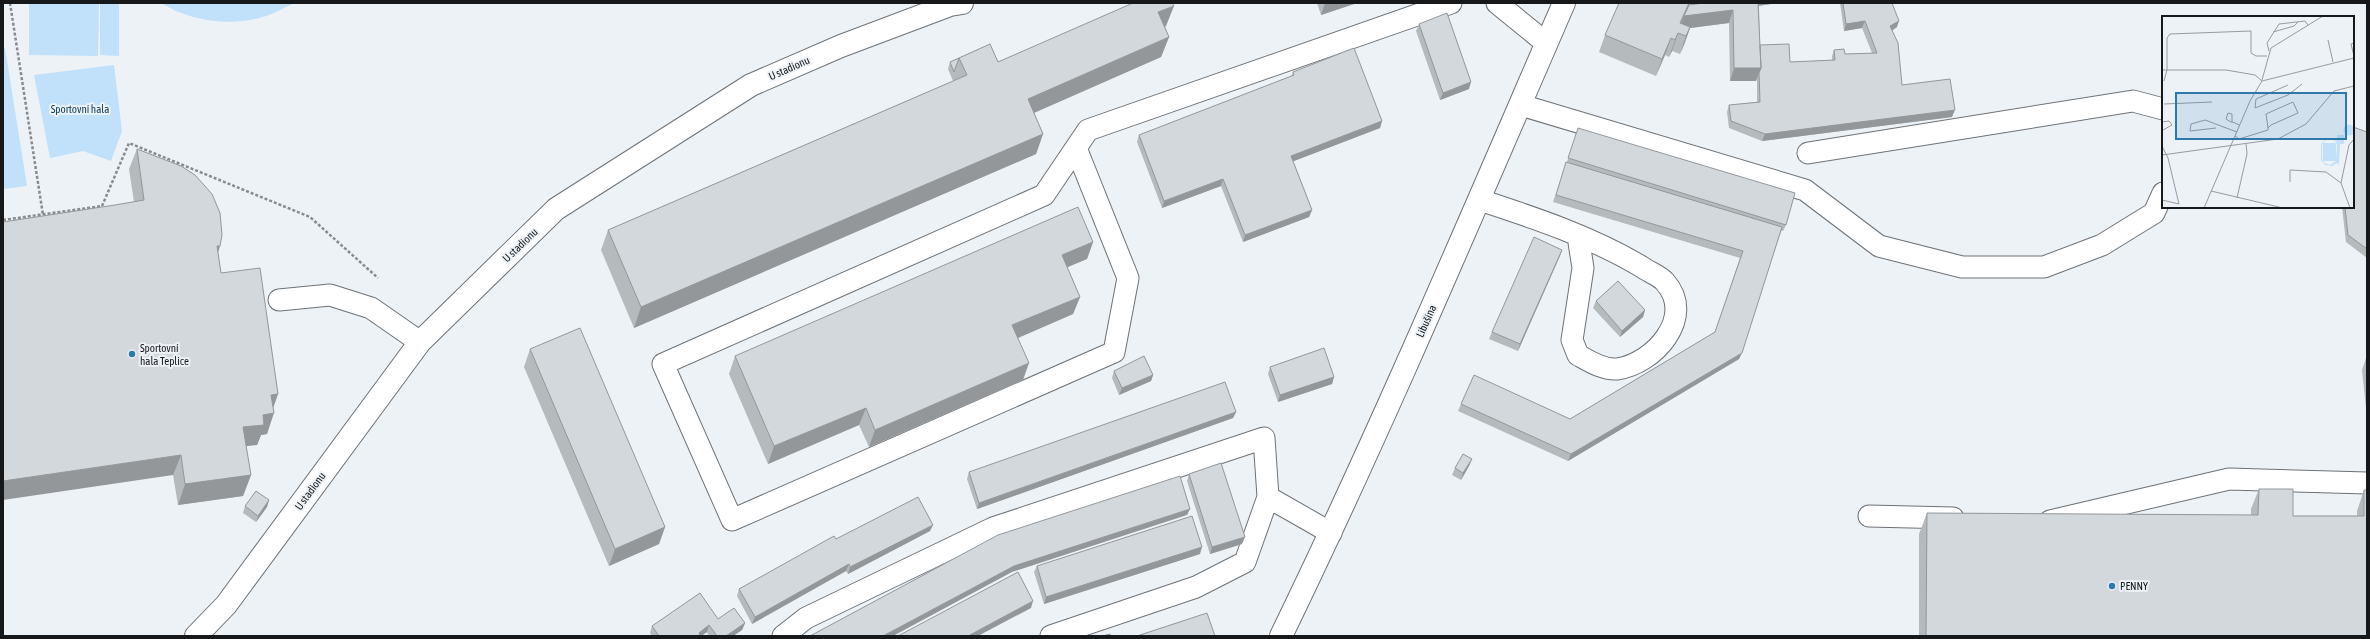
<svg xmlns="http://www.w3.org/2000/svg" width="2370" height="639" viewBox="0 0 2370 639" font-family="'Asap Condensed',sans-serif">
<rect width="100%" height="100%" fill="#edf2f7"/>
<path fill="#c1e0f9" d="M29,3H99L98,56L29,55Z
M100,3H119V56L100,55Z
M161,3H295C285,7 276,13 266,16C233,27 191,22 161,3Z
M3,48H5L27,186L3,189Z
M114,65L122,131L111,161L83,151L50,158L34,75Z"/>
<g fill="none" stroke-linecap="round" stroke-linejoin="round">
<g stroke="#6d7276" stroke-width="23">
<path id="lane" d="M1497,3L1546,43
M1521,105L1805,190L1879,246L1962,267H2044L2102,245L2154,213L2163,193
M1076,148L1128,278L1114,352L732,520L663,364L1044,195L1088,130L1451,3
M1808,153L2133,101L2163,109
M1480,200C1535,218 1592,237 1642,267C1649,272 1660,276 1665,282C1696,317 1654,364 1617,369C1603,370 1589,361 1578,355L1572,340L1583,268L1578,236
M279,300L330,295L371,308L420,342
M1268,497L1331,533
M1869,516L1953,518
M2050,521L2229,479L2367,483
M783,636L806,618L993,528L1264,438L1268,497L1245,562L1196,587L1051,636"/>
</g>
<g stroke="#6d7276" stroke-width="24">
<path id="street" d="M196,636L226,605L420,342L556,209L751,85L841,46L950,5L962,3"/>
</g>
<g stroke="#6d7276" stroke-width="24">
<path id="secondary" d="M1281,636C1382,428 1472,215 1564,3"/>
</g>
<path stroke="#888b8e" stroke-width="2.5" stroke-dasharray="3 2" stroke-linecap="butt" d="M10,3L43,215
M3,220L102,206L129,143L310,217L378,278"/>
<use href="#lane" stroke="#fff" stroke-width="21"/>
<use href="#street" stroke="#fff" stroke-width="22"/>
<use href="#secondary" stroke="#fff" stroke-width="22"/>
</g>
<path fill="#b5babd" d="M1317,3H1357L1321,15Z
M1698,3H1777L1759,6L1760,45L1790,62L1832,61V56L1834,50L1845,54L1872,53L1862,28L1844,31L1840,3H1892L1897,27L1892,31L1902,85L1952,117L1762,141L1729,128L1727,112L1729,105L1757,102V79L1756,81H1730L1729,23L1690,28L1684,45L1680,54L1672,51L1669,57L1665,55L1656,76L1599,52L1605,35L1685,14Z
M1419,24L1469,89L1440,100L1416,31Z
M1166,26L1165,27L1169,37L1161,57L1034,113L1043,134L1036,154L634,328L601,250L608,230L953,81L948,69L950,62L990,44L998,62Z
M1293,72L1382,121L1380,128L1293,161L1312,210L1309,217L1243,242L1221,186L1162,208L1137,142L1139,135L1291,77Z
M1578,128L1786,225L1783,231H1781L1739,359L1568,461L1458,411L1461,404L1570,419L1715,332L1740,258L1553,202L1564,169L1566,162H1567Z
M2367,132V258L2346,242L2342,207H2353Z
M137,149L220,246L218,253L221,273L278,394L273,408L267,434L261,435L257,445L246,446L251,475L243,496L178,505L173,475L115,205L134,202L129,169Z
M1093,242L1087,259L1067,267L1080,297L1073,314L1018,338L1023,380L869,447L859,425L768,464L729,374L735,356Z
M1562,250L1518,351L1489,339L1492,332Z
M1596,301L1645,310L1643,317L1620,337L1593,308Z
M530,349L665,527L659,544L609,566L524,367Z
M2367,355V418L2362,370Z
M1270,367L1334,377L1332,384L1278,402L1268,374Z
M1114,371L1153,375L1151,381L1119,395L1112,378Z
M1236,412L1233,418L977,509L967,479L969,472Z
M1472,459L1469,466L1461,480L1452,475L1455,468Z
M1189,474L1242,544L1210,554L1187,481Z
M2259,489L2293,516H2357V511L2364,490L2367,636H1919V534L1927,513L2251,515V509Z
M269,500L267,507L256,522L243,513L245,506Z
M930,531L848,574L846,571L752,624L737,596L739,589L836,539Z
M1200,554L1044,604L1034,572L1037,566Z
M718,619L745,623L742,630L733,636H709L707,632L701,636H652L650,633L652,626Z"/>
<path fill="#93979a" d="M1325,3H1357L1321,15Z
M1689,3H1690L1684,16L1737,3H1777L1718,12L1733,10L1729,23L1690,28L1684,45L1680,54L1686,36L1679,29L1683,19L1674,40Z
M1174,6L1166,26L1151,33L1158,12Z
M1865,21L1862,28L1844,31L1846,24Z
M1899,21L1897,27L1887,33L1890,26Z
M1678,33L1672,51L1669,57L1675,40Z
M1169,37L1161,57L1020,119L1028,99Z
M1671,38L1665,55L1656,76L1662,59Z
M1734,68H1761L1756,81H1730Z
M1471,82L1469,89L1440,100L1443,93Z
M1955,110L1952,117L1762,141L1765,134Z
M1382,121L1380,128L1289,163L1291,156Z
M1043,134L1036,154L634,328L641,307Z
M1223,179L1221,186L1162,208L1164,201Z
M1312,210L1309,217L1243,242L1245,235Z
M1093,242L1087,259L1056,272L1062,255Z
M217,246H220L213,267Z
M1562,250L1560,256L1518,351L1520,344Z
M1080,297L1073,314L1006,343L1012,325Z
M1645,310L1643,317L1620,337L1622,331Z
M1742,353L1739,359L1568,461L1571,454Z
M1029,363L1023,380L869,447L875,430Z
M1153,375L1151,381L1119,395L1122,388Z
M1334,377L1332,384L1278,402L1280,395Z
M278,394L271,414L274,413L267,434L261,435L257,445L236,447L243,427L263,415L271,395Z
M866,408L859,425L768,464L774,446Z
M1236,412L1233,418L977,509L979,503Z
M181,455L173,475L3,500V481Z
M1472,459L1469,466L1461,480L1463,473Z
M251,475L243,496L178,505L185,484Z
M269,500L267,507L256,522L258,516Z
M1190,509L1187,515L1012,572L893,636H883L1014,566Z
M933,525L930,531L848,574L850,567Z
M665,527L659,544L609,566L615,549Z
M1245,537L1242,544L1210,554L1212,547Z
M1202,547L1200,554L1044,604L1046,597Z
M849,564L846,571L752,624L755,617Z
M1033,601L1031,608L978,636H968Z
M745,623L742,630L733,636H726Z
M709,625L707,632L701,636H697L699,633Z"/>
<path fill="#d2d8dc" stroke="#93979a" d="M1133,3H1172L1174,6L1158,12L1169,37L1028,99L1043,134L641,307L608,230L967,75L959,58L990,44L998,62Z
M1619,3H1689L1680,23L1690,27L1686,36L1678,33L1675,40L1671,38L1662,59L1605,35Z
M1703,3H1758L1761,68H1734L1733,10L1684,16L1689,5Z
M1843,3H1892L1899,21L1890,26L1898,43L1902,85L1950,79L1955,110L1765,134L1731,121L1729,105L1760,102L1759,73L1761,68L1760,45L1789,44L1790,62L1835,60L1834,50L1844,49L1845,54L1877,53L1865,21L1846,24Z
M1447,13L1471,82L1443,93L1419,24Z
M1354,48L1382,121L1291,156L1312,210L1245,235L1223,179L1164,201L1139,135L1294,75L1293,72Z
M959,58L954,72L950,62Z
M2353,127L2367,132V249L2348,235L2345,207H2353Z
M1578,128L1795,193L1786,225L1568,158Z
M137,149L181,166L195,175L212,194L220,213L222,235L220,246H217L221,273L260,268L278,394L271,395L274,413L263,415L264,425L243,427L251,475L185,484L181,455L3,481V222L115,205L144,200Z
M1566,162L1782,227L1742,353L1571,454L1461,404L1474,375L1570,419L1715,332L1743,251L1556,195Z
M1078,207L1093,242L1062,255L1080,297L1012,325L1029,363L875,430L866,408L774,446L735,356Z
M1534,237L1562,250L1520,344L1492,332Z
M1618,281L1645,310L1622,331L1596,301Z
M580,328L665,527L615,549L530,349Z
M1324,348L1334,377L1280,395L1270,367Z
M1144,356L1153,375L1122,388L1114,371Z
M1225,382L1236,412L979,503L969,472Z
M1463,454L1472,459L1463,473L1455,468Z
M1221,463L1245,537L1212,547L1189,474Z
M1180,476L1190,509L1014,566L883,636H810L998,535Z
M2259,489H2293V516H2364V490H2367V636H1926L1927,513L2258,515Z
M256,491L269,500L258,516L245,506Z
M918,497L933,525L850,567L849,564L755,617L739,589L834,536L836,539Z
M1192,516L1202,547L1046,597L1037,566Z
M1018,572L1033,601L968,636H898Z
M700,593L718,619L734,608L745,623L726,636H717L709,625L699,633L700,635L698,636H659L652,626Z
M1207,613L1215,636H1137Z
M1110,634L1111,636H1102Z"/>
<g fill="#2e79ac" stroke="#edf2f7" stroke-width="1.5">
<circle cx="132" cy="354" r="4"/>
<circle cx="2112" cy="586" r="4"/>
</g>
<g text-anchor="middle" stroke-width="4" stroke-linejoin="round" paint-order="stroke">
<g font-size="11" fill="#161819" stroke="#edf2f7">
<text transform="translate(789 68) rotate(-24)" y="4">U stadionu</text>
<text transform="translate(520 245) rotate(-44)" y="4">U stadionu</text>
<text transform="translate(1426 321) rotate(-66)" y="4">Libušina</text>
<text transform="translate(310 491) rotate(-54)" y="4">U stadionu</text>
</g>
<g font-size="11" fill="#17405d" stroke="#edf2f7">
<text x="80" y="113">Sportovní hala</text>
</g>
<g font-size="11" fill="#161819" stroke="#edf2f7" text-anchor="start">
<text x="140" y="352">Sportovní<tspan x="140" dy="13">hala Teplice</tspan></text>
<text x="2120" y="590">PENNY</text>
</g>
</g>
<g transform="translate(2162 16)">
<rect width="192" height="192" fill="#edf2f7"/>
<path d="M181.5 114a5.5 5.5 0 1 1 11 0a5.5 5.5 0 1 1-11 0ZM175,119H182V128H178L177,149L175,147L170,150L163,149L159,144V128L165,122L175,125ZM165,123L171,124L174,126L175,130L174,145V127H161V145H174L168,149L162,147L160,142V129L162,126Z" fill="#c1e0f9" fill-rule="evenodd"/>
<path fill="none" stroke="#979b9e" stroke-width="1" d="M111,16L132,10L136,6M166,24L171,46M192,27L189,28L192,40M107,35L105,27L117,8L143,5L146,9M0,54H64L93,59L100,65M100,64L109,32L161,0M2,65L5,54V22L8,18L89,15V37L94,40H105M126,69L94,83L93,92L126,79L140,68M2,88L50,86M0,106L7,105L10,109L1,114M70,106V98L66,97L64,103L69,106H70L73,107L77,109M54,112L28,115L29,108L43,104L75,116M73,120L77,123L106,114V112L109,109L136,97L131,86L104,98L106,112M0,130L6,142L17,188L0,184M0,139L116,123L144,108L172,75L192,70M128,166V154L164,156L179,167L188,192M179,167L187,129L192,123M49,175L121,192M75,182L85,138L84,127M42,192L88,85L100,65L192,42"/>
<path fill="#2e79ac" fill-opacity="0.15" stroke="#2e79ac" stroke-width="2" d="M14,77H184V123H14Z"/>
<rect width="192" height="192" fill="none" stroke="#161819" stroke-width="2"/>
</g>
<rect width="2370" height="639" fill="none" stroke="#161819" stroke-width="8"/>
</svg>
